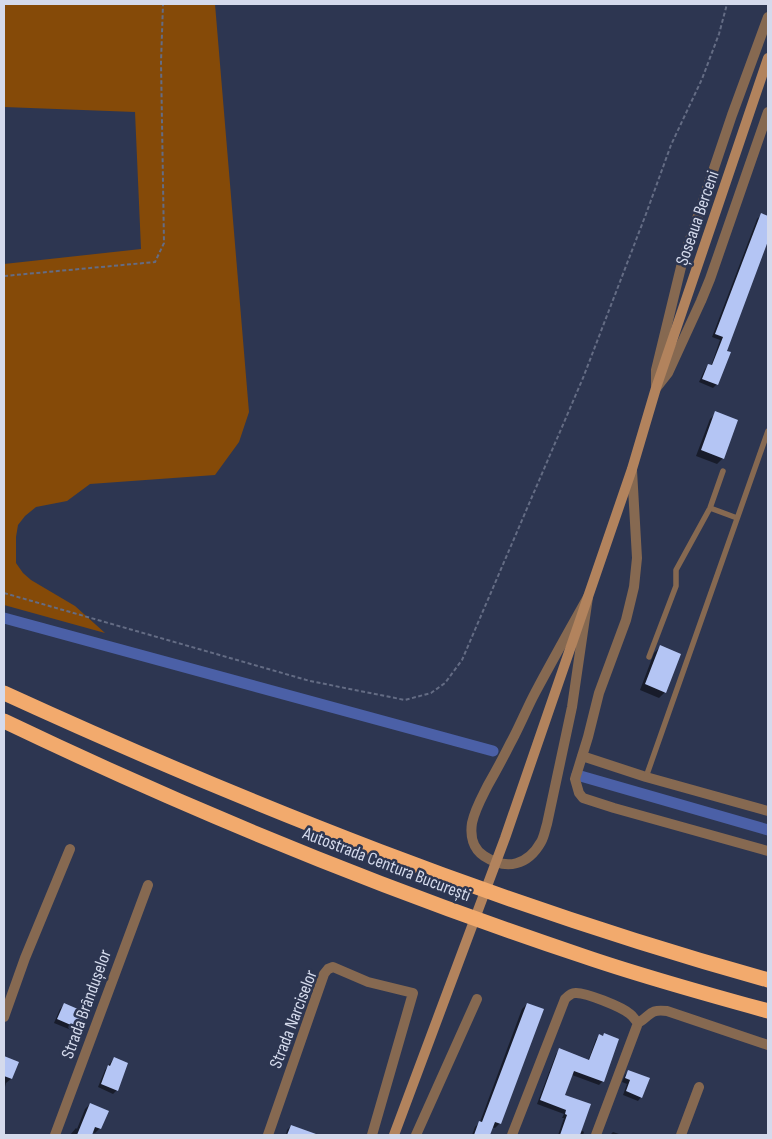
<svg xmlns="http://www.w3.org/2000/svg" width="772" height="1139" viewBox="0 0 772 1139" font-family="'Sofia Sans Condensed',sans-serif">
<rect width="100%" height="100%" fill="#2d3651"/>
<path fill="#854a08" d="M4,4H215L249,412L239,442L215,475L90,484L67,501L36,507L25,516L18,525L16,537V563L23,573L31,580L75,606L105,633L4,605V264L141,249L135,112L4,107Z"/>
<path fill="#0007" d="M761,215L768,218V238L726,351L717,384L713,388L699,382L705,369L708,365L711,366L720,340L712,337L757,219Z
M716,413L723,458L717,464L696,456L710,419Z
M660,647L665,692L659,698L640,690L654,653Z
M527,1004L500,1123L495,1128L492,1127L489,1135H472L475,1127L480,1122L522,1009Z
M64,1005L79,1028L76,1032L54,1023L60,1009Z
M604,1035L603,1081L599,1085L572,1075L563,1095L581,1130L584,1132L583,1135H558L564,1118H562L564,1114L537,1104L556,1054L560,1050L588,1061L596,1039L600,1036L602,1037Z
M4,1057L17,1063L11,1079L6,1083L4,1091Z
M114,1058L117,1090L113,1094L98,1087L105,1070Z
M629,1071L641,1097L638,1101L623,1095L627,1084L622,1082L625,1075Z
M90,1104L100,1128L95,1133L92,1132L91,1135H70L76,1128L77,1129L85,1109Z
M291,1126L306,1132L304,1135H286L287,1130Z
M613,1132L622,1135H610Z"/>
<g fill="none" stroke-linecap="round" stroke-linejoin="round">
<path stroke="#4b60a7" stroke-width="11" d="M4,618L493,751
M577,775L768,830"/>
</g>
<path fill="#b4c5f4" d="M761,213L768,216V241L727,351L731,352L718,385L702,379L708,364L712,365L723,337L715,334Z
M715,411L738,420L724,459L701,450Z
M660,645L681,654L666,693L645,684Z
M64,1003L87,1013L80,1029L57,1019Z
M527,1003L544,1009L501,1124L495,1122L490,1135H474L479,1121L482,1122Z
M604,1033L619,1039L604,1082L574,1071L565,1095L591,1104L580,1135H560L567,1115L565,1114L566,1110L540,1100L559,1048L589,1060L599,1034L603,1036Z
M4,1056L19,1062L12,1079L4,1076Z
M114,1057L128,1063L118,1091L101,1084L108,1065L110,1066Z
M628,1070L650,1078L642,1098L626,1091L630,1080L625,1078Z
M90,1103L109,1111L101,1129L95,1127L92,1135H77Z
M291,1125L316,1134V1135H287Z"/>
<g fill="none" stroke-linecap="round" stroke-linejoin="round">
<path stroke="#646c84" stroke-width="2" stroke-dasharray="4 2.5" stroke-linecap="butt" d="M4,276L155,262L164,243L161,62L163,4
M4,593L310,681L405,700L431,693L445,683L462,660L583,378L646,214L671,145L702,79L719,34L727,4"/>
<path stroke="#866951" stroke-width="5.5" d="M710,508L737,518
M649,657L676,586V570L710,508L723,471
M646,777L768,431"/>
<path stroke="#866951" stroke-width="10" d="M656,386V370L682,263L732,115L768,17
M657,387L668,373L701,301L710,279L768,112
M632,470L637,558L634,587L626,620L599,693L588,737L575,779L579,793L583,798L614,808L768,851
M588,597L572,707L547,824C545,830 544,837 541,842C528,865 507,871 484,856C473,849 470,836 472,823C475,809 482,797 488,785C496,771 503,758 510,744C519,728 526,710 535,693C552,661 570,629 588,597Z
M582,756L646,777L768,811
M4,1017L25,958L70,849
M638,1023C652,1015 648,1009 667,1011L768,1045
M55,1135L148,885
M268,1135L324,974L328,969L333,967L368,982L413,993L372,1135
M416,1135L477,999
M512,1135L565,999C568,996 571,993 575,993C585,992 622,1007 630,1014C633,1016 635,1020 638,1023
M596,1135L638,1023
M681,1135L699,1087"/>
<path stroke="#b2835d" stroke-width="10" d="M394,1135L505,838L632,469L656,388L768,58"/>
<path stroke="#f2aa6d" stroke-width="15" d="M4,693C251,806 505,907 768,980
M4,721C192,811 385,890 583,956C644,977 706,994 768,1011"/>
</g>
<g text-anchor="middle" stroke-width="5" stroke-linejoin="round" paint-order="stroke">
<g font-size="18" fill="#d4daec" stroke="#2d3651">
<text transform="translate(697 218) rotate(-71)" y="6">Șoseaua Berceni</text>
<text transform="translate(387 864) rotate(21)" y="6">Autostrada Centura București</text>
<text transform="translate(86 1004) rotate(-70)" y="6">Strada Brândușelor</text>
<text transform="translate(293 1019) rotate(-69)" y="6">Strada Narciselor</text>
</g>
</g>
<rect width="772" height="1139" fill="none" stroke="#d4daec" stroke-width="10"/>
</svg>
